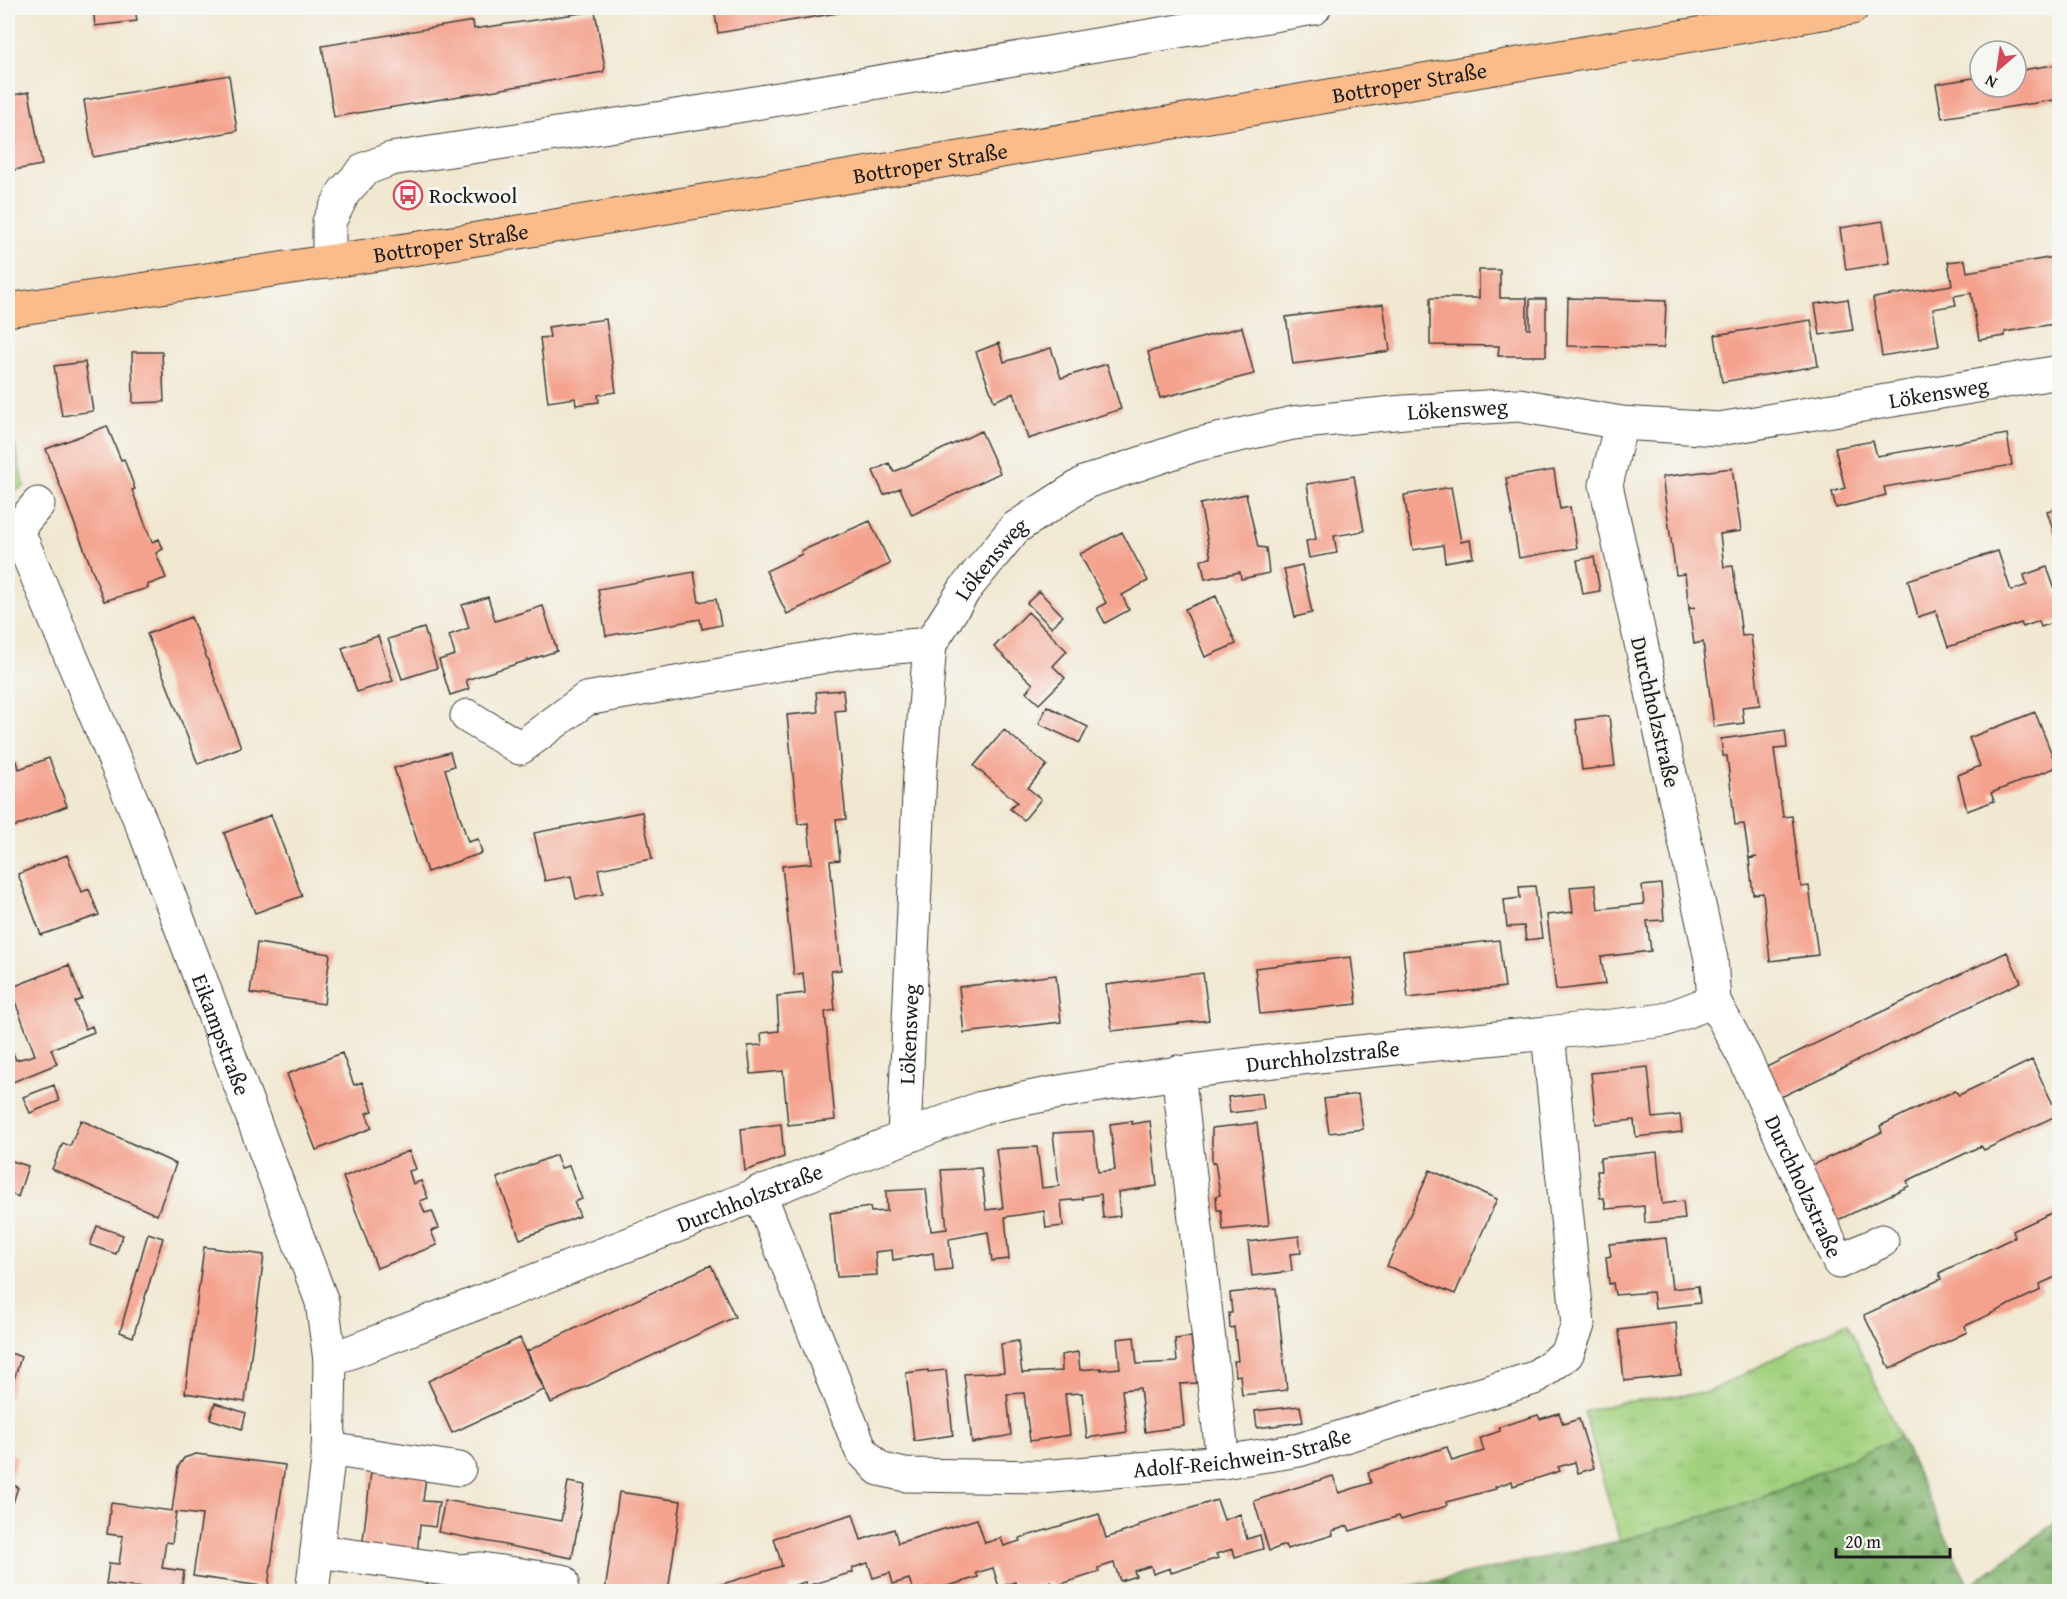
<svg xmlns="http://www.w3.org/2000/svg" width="2067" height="1599" viewBox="0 0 2067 1599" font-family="'Gentium Book Plus',serif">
<defs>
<pattern id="grass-tufts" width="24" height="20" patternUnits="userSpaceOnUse" patternTransform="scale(1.5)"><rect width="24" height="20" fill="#a2d17e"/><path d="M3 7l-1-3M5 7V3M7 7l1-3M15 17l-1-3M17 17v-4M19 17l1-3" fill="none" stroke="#8bb36c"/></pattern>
<pattern id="forest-firs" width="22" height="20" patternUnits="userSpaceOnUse" patternTransform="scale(1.5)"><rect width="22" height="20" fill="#81b36d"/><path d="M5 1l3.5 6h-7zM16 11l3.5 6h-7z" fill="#699159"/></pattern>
</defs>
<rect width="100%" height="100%" fill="#f6f6f2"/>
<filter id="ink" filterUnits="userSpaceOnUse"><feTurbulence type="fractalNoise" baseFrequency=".0167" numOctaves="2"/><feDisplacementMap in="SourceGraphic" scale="12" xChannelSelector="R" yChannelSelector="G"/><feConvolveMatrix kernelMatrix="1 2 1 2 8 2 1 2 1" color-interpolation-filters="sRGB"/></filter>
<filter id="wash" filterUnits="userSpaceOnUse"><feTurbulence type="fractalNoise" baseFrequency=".008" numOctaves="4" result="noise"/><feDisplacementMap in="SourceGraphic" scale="24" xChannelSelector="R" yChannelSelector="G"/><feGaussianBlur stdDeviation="1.35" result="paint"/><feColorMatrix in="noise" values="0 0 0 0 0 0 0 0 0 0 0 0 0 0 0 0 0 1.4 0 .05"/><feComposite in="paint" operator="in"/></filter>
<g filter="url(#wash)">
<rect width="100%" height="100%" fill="#f1e8d2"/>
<path fill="url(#grass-tufts)" stroke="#5f764d" stroke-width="1.5" d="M8,416L24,487L8,492Z
M1847,1322L1900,1437L1751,1502L1620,1541L1584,1412L1622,1402L1706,1393Z"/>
<path fill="url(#forest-firs)" stroke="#4e6844" stroke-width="1.5" d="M1900,1437L1969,1587L2059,1520V1591H1387L1620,1541L1751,1502Z"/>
<g id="blocks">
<path fill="#f4a28d" d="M93,8H135L137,21L95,26Z
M714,8H861V9L718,33Z
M595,11L605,68L603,72L334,117L322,46L473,21L474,29Z
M2060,64V99L1942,118L1936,84L1980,77V87H2016V71Z
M229,75L237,131L93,157L84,100Z
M29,92L42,165L8,171V96Z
M1883,221L1890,263L1846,270L1840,228Z
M2060,256V323L2005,332V336L1979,340L1971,293L1954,296L1956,305L1933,309L1939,346L1882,356L1873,298L1952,285L1948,262L1965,260L1967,272Z
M1479,270H1500V298H1527V329H1530V299H1546V356H1498L1499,346L1430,345V298H1479Z
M1568,298L1666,301L1664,348L1567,346Z
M1848,299L1853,330L1820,335L1815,304Z
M1383,304L1390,351L1293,364L1286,317Z
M606,319L616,392L598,395L599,402L576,405L575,398L548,402L540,338L550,337L548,327Z
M1811,320L1818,366L1722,382L1715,335Z
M1242,327L1254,374L1160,398L1148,352Z
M999,343L1004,362L1051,348L1061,378L1107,364L1121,409L1028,439L1014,393L994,401L976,352Z
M132,352H162L164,402L133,403Z
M85,362L93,411L62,416L54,366Z
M107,426L121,460L124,459L135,489L132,490L152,542L159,539L163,549L156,553L166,578L147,585L148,588L104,601L46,449Z
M981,431L1000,473L912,515L900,488L884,495L873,471L889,463L894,472Z
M2007,434L2012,465L1884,487L1886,495L1836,508L1832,492L1845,488L1835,448L1873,441L1877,456Z
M1732,468L1741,531L1720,534L1724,567L1733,566L1742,636L1751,635L1760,705L1742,707L1744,723L1714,727L1703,642L1694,644L1689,609L1696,607L1689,608L1685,574L1676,575L1662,477Z
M1554,470L1560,509L1570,507L1577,548L1519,558L1506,478Z
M1354,476L1364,531L1334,536L1337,553L1309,558L1306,541L1316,539L1307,484Z
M1451,487L1461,542L1470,540L1473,557L1445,562L1443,545L1413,550L1404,495Z
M1246,494L1258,547L1266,548L1269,573L1241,579L1240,572L1205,579L1201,560L1211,558L1200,504Z
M2060,507V549H2059L2047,511Z
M870,521L890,564L787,614L766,571L802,554L801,551Z
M1122,532L1148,581L1122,595L1129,610L1105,623L1097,608L1106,603L1080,554Z
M1998,551L2011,591L2027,585L2024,575L2047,567L2060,604V620L2041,627L2039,621L2023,627L2021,623L1948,647L1936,611L1918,617L1908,580Z
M1594,557L1600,591L1583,594L1577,560Z
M1302,565L1312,613L1295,617L1284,569Z
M694,572L699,602L716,599L721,625L702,629L700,619L606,636L598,589Z
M1039,591L1063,616L1051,627L1027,603Z
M1216,596L1236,644L1205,657L1185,609Z
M488,597L495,621L543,606L557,651L466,680L469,689L450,695L439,660L455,655L449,635L469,628L462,605Z
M1028,612L1067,651L1053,666L1065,678L1039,704L1026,692L1033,684L994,647Z
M191,617L241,747L198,764L147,634Z
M424,628L437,668L402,679L388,639Z
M378,636L393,681L357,692L342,648Z
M843,690L845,710L835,711L846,819L836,820L840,860L830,861L841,970L831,971L835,1010L825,1012L835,1120L788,1125L783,1071L751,1074L748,1046L762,1045L761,1033L779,1031L777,996L805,993L803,973L794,975L782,866L812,863L808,823L798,824L787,715L818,712L816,692Z
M1047,706L1088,727L1080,743L1039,724Z
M2035,712L2057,767L1991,793L1994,801L1967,811L1958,775L1980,766L1969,738Z
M1609,716L1615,766L1582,770L1576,720Z
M1004,730L1047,765L1028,788L1041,799L1024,820L1010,809L1017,802L974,766Z
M1785,730L1787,748L1774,749L1783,817L1792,816L1801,887L1809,886L1818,955L1770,961L1763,893L1753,894L1749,859L1757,857L1749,858L1744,824L1735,825L1727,756H1723L1721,739Z
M450,752L454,766L445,769L468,842L478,839L482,853L427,872L394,768Z
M49,758L67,806L14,827L8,811V764L17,761L19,769Z
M642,812L652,859L598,869L603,894L576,899L571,876L545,881L534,833Z
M271,815L302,896L255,913L224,833Z
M67,855L82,892L89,889L99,915L41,935L18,874Z
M1661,884L1664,920L1647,921L1651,951L1601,957L1605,984L1556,990L1547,915L1573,912L1570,887L1595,885L1598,909L1644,904L1642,886Z
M1535,886L1542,938L1526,940L1524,926L1507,927L1504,900L1520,898L1519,887Z
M1499,940L1505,987L1408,998L1403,951Z
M257,943L330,954L324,1004L250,993Z
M2007,952L2021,982L1777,1099L1762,1069Z
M1351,957L1357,1004L1260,1014L1255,968Z
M69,965L82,999L75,1002L85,1029L92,1026L94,1032L51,1049L57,1064L8,1084V1050L11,1048L16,1060L35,1055L10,988Z
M1203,973L1209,1020L1112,1031L1106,985Z
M1056,975L1061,1022L964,1033L959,987Z
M342,1053L354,1085L362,1082L373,1111L366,1113L372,1128L316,1150L287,1074Z
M2032,1060L2058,1115L1984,1150L1981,1146L1907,1181L1909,1186L1834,1222L1808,1167L1882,1132L1880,1126L1919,1107L1955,1091L1959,1095Z
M1648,1067L1653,1118L1680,1115L1682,1132L1636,1137L1634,1120L1596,1124L1591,1073Z
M54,1085L59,1101L30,1113L23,1097Z
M1262,1093L1264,1109L1230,1113L1228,1097Z
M1358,1094L1363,1129L1329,1133L1324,1099Z
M81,1120L176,1164L157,1215L52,1169L63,1143L70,1146Z
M1132,1121V1124L1150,1121L1157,1186L1118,1192L1120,1216L1103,1218L1101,1194L1082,1197L1083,1199L1061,1201L1063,1226L1046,1228L1044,1211L1005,1217L1009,1259L992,1261L988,1232L949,1239L952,1269L935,1271L933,1253L893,1260L892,1250L875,1252L877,1275L837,1277L830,1213L870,1207L871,1212L887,1211L886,1191L926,1189L931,1231L947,1229L941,1170L981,1168L986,1210L1003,1208L996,1149L1037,1147L1042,1188L1059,1186L1053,1133L1093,1131L1098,1172L1115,1170L1110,1124Z
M1257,1123L1269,1225L1223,1230L1221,1210H1217L1216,1196L1220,1195L1215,1162L1212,1163V1128Z
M781,1124L784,1157L745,1171L741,1129Z
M409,1151L416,1169L409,1171L413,1184L421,1181L428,1198L420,1201L425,1213L432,1211L439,1228L431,1231L437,1245L377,1268L343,1177Z
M1657,1152L1662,1204L1683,1201L1685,1219L1645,1223L1644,1206L1606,1209L1604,1198H1600L1597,1171H1601L1600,1158Z
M556,1155L561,1168L569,1166L582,1199L574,1202L580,1216L520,1239L497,1178Z
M9,1160L28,1166L18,1197L8,1193Z
M1430,1170L1497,1199L1455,1294L1387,1266Z
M2060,1209V1275L2040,1284L2041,1290L1965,1326L1967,1332L1890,1369L1864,1315L1941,1279L1939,1273L2015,1237L2013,1231Z
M97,1226L123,1235L116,1254L90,1245Z
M148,1233L163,1238L133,1337L120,1332Z
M1299,1236L1301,1253L1290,1254L1292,1271L1252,1276L1248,1242Z
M1666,1238L1672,1289L1698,1286L1700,1303L1655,1308L1653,1292L1615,1295L1613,1283L1609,1284L1606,1257L1611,1256L1609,1244Z
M204,1247L264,1255L245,1402L185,1393Z
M711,1265L735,1317L551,1403L527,1351Z
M1276,1288L1287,1390L1242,1395L1240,1375L1236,1376L1234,1361H1238L1234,1327L1230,1328L1229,1313H1232L1230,1293Z
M1676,1323L1681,1375L1624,1381L1619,1330Z
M1134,1337L1137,1364L1177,1362L1175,1339L1191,1337L1197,1383L1180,1384L1184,1426L1145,1432L1140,1388L1122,1390L1127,1432L1087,1438L1082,1393L1065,1394L1070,1435L1030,1441L1024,1393L1007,1394L1011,1435L972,1443L964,1374L1004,1372L1001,1344L1018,1341L1022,1373L1062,1371L1061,1355L1078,1352L1080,1370L1101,1368V1370L1120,1368L1117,1339Z
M520,1338L544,1390L452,1433L428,1381Z
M8,1352L21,1357L8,1399Z
M928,1370V1372L946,1370L953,1435L914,1441L906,1373Z
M215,1403L246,1413L242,1429L210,1419Z
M1300,1406L1303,1422L1257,1428L1255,1411Z
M1559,1413L1563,1424L1579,1419L1594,1468L1578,1473L1575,1462L1558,1467L1560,1471L1513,1486L1512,1481L1495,1487L1496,1489L1446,1502L1447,1506L1401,1520L1399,1516L1350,1531L1348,1526L1332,1531L1333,1535L1287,1549L1285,1545L1269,1551L1254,1501L1333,1476L1339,1493L1371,1483L1368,1472L1447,1447L1452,1461L1484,1451L1480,1438L1500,1431L1499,1427L1538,1415L1540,1419Z
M8,1453L17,1457L9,1484L18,1487L13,1503L8,1501Z
M196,1454L285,1465L268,1587L193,1576L202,1515L176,1512L172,1543L166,1542L162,1568L184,1571L181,1592L106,1584L109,1563L119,1564L123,1536L107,1534L111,1503L172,1511L178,1467L184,1458Z
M372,1463L427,1470L423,1501L439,1502L435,1527L420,1525L417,1555L362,1549Z
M568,1482L585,1485L572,1558L438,1532L445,1500L561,1521Z
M619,1492L681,1501L668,1592H605Z
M1217,1500L1224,1520L1240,1514L1247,1539L1260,1535L1263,1549L1235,1557L1233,1549L1216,1554L1218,1558L1171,1573L1170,1568L1153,1574L1151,1566L1134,1571L1136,1576L1120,1581L1114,1563L1098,1568L1099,1572L1052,1587L1051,1582L1018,1589L1015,1582L999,1587L993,1568L976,1573L978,1577L931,1591L930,1587L914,1592L909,1579L893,1584L890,1573L873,1578L868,1563L852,1568L853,1572L807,1586L805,1582L789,1587L790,1592H717L716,1586L782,1566L774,1538L853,1514L861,1540L894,1529L898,1543L977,1519L985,1543L1001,1538L1004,1546L1020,1541V1538L1099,1514L1106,1538L1139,1527L1138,1525Z
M487,1587L507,1590V1592H486Z"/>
</g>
</g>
<g filter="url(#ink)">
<use href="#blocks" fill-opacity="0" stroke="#3c3b37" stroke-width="1.5"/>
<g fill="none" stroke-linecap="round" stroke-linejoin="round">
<g stroke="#3c3b37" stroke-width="35">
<g id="minor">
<path d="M329,262V222L344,192L365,169L391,159L702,112L1314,8"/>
<path id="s1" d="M38,504L17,529L146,834L322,1302L330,1360L328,1460L312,1592"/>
<path d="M467,716L520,748L586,699L860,650L930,644"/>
<path id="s2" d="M1714,1001L1744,1057L1839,1262L1882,1241"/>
<path d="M1178,1072L1223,1462"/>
<path id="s3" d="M904,1136L920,771L930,644L965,589L1015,528L1086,482L1195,445L1293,423L1404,412L1519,405L1621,423L1719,429L2060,372"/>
<path id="s4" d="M759,1192L861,1450L879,1469L905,1475L1041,1477L1223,1462L1299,1450L1534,1378L1567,1354L1578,1325L1548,1034"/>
<path id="s5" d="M330,1360L981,1108C1205,1058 1436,1048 1664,1020L1714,1001L1711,959L1606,485L1621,423"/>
<path d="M328,1449L459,1469"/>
<path d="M317,1551L460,1571L481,1569L562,1581"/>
</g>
</g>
<g stroke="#3c3b37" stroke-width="35">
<g id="major">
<path id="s6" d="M8,310L465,241L1852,8"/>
</g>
</g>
<use href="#minor" stroke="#fff" stroke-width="33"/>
<use href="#major" stroke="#fabc8b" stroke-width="33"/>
</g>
</g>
<defs>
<g id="bus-ring" transform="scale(1.5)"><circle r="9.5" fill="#f6f6f2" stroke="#d1495b" stroke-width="1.5"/><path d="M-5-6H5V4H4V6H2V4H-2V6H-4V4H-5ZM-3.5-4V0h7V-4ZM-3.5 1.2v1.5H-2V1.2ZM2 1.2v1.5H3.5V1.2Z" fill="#d1495b"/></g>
</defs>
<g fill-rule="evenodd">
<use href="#bus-ring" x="408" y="195"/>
</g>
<g text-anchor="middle" stroke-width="6" stroke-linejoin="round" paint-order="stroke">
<g font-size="22" fill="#1c1c1c" stroke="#f6f6f2">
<text dy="8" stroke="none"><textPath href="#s6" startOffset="1420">Bottroper Straße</textPath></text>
<text dy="8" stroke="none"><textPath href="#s6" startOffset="934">Bottroper Straße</textPath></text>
<text dy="8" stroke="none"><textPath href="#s6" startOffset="448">Bottroper Straße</textPath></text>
<text dy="8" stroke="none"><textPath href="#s3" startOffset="1588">Lökensweg</textPath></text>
<text dy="8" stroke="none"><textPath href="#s3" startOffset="1102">Lökensweg</textPath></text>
<text dy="8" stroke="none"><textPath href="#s3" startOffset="598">Lökensweg</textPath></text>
<text transform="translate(1656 712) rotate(77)" y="8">Durchholzstraße</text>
<text dy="8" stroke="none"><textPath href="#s1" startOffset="578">Eikampstraße</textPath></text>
<text dy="8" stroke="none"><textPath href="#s3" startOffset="102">Lökensweg</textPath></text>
<text dy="8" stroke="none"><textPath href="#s5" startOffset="1044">Durchholzstraße</textPath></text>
<text dy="8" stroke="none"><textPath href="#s2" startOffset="206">Durchholzstraße</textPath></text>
<text dy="8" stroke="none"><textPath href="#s5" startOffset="450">Durchholzstraße</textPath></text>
<text dy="8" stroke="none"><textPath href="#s4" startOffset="669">Adolf-Reichwein-Straße</textPath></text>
</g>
<g font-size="22" fill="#1c1c1c" stroke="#f6f6f2" text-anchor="start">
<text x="429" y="203">Rockwool</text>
</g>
</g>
<rect width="2067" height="1599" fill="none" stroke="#f6f6f2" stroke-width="30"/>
<g transform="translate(1998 69) rotate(209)"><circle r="28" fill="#f6f6f2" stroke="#9f9f9c" stroke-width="1.5"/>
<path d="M0-4.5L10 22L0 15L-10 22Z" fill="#d1495b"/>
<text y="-9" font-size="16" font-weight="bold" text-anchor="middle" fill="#1c1c1c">N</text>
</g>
<path d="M1836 1548v9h114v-9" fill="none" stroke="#1c1c1c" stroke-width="3"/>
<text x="1845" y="1548" font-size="18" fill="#1c1c1c" stroke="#f6f6f2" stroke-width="4.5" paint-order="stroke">20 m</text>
</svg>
